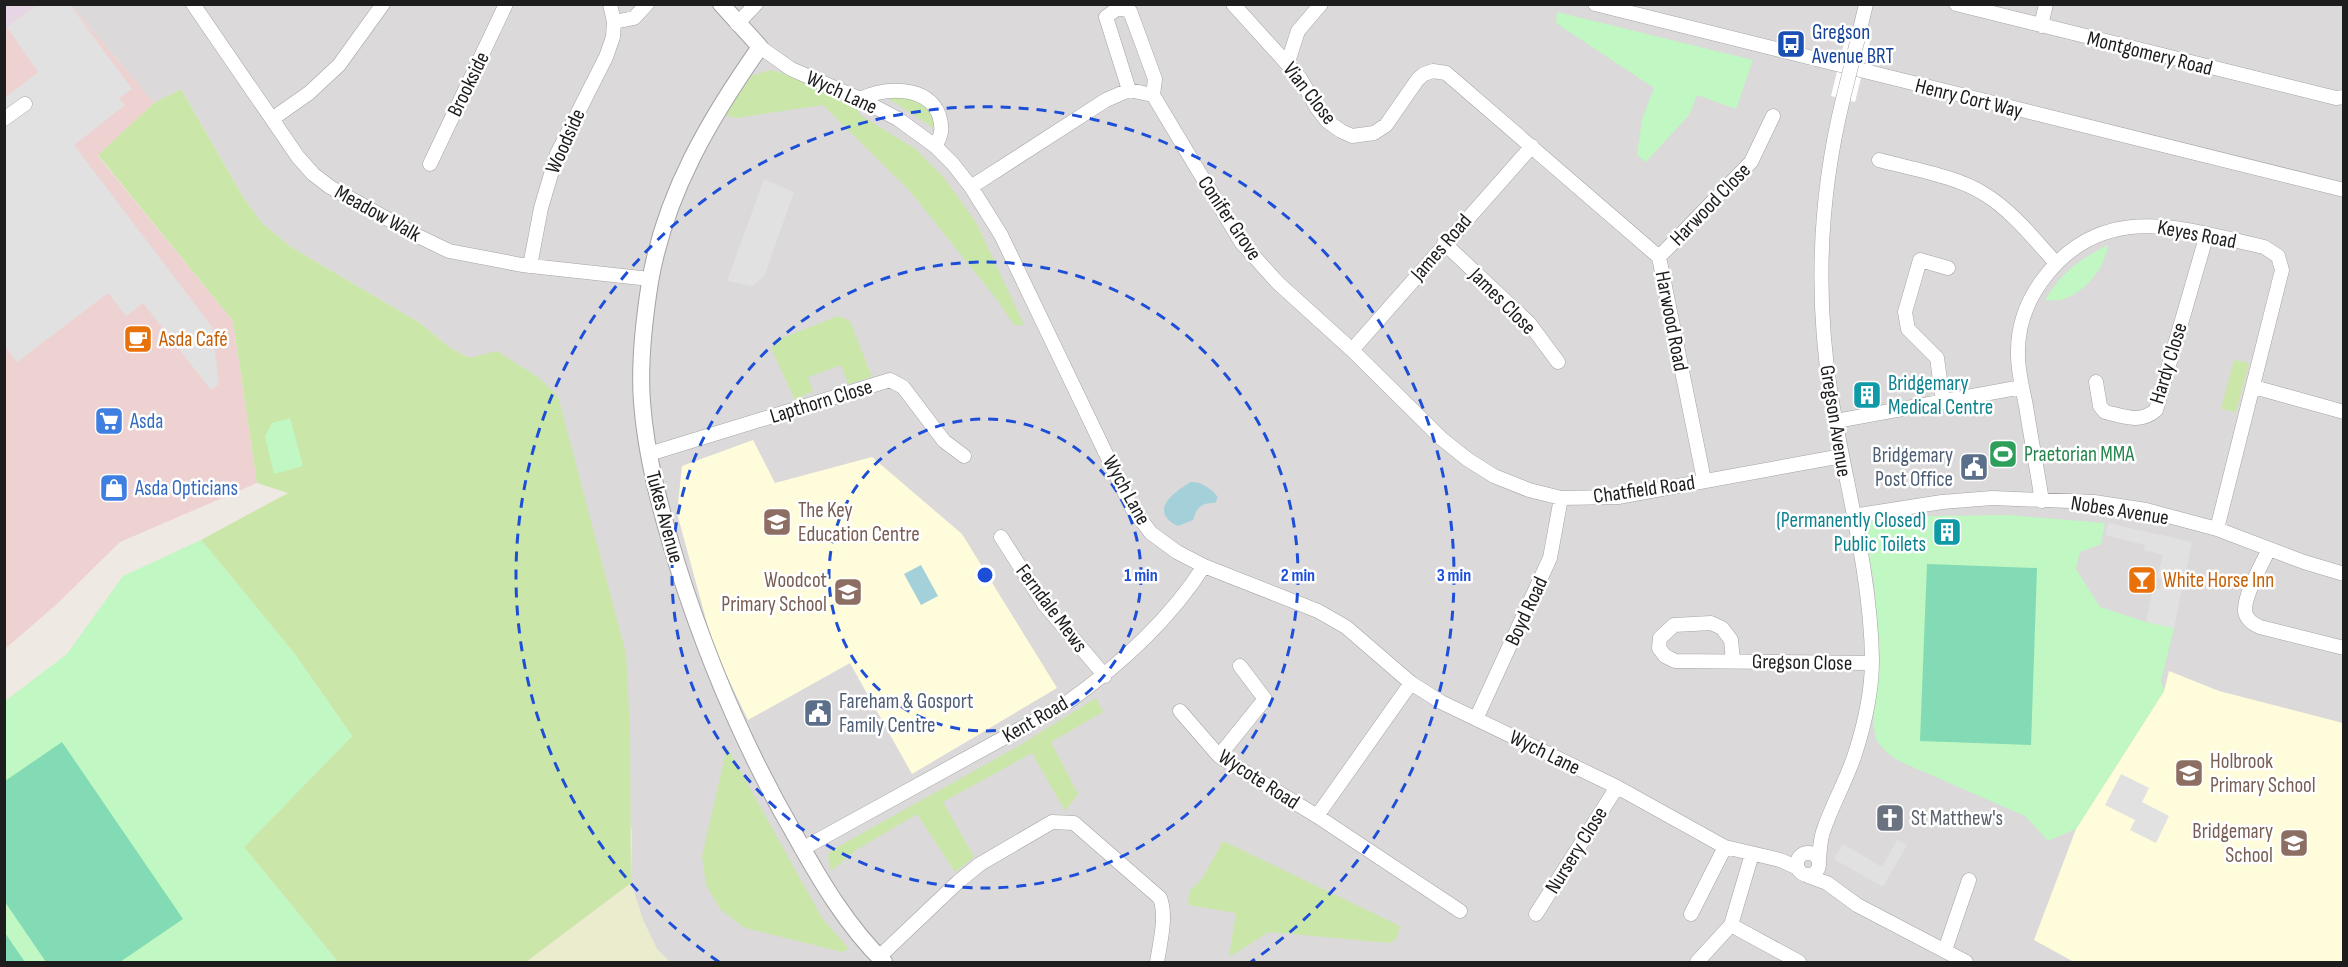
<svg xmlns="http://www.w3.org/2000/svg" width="2348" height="967" viewBox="0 0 2348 967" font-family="'Sofia Sans Condensed',sans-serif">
<rect width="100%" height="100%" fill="#eee9e2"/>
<path fill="#dbd9da" d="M71,5H2343V962H670L657,949L643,920L631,883L632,833L591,530L558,396L469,358L449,347L420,323L291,247L262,223L243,197L181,89L154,103Z"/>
<path fill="#eed2d2" d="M36,5H71L154,103L98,156L233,321L257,483L120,542L57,604L5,649V28Z"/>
<path fill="#e6d5e4" d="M5,4H36V5L5,28Z"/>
<path fill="#fefcdb" d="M753,440L775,483L872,457L962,534L1057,688L912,774L850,663L748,720L714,649L677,513L682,466Z
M2169,671L2219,691L2343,723V962H2074L2034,940L2076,829L2164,691Z"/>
<path fill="#ebecce" d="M631,883L643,920L657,949L670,962H526Z"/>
<path fill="#cae7a9" d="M770,70L810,81L854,102L860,115L917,150L944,178L976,222L1024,325H1014L998,301L909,190L823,105L736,118L725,115L751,76Z
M181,89L243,197L262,223L291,247L420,323L449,347L469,358L497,351L539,378L558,396L626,654L630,730L631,883L526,962H338L244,847L352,736L294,653L201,540L288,493L257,483L233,321L98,155L154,103Z
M901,92L933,108L938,131L886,97Z
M838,316L850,321L872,377L848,384L841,365L808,377L813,391L795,400L771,348L777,340Z
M2234,360L2249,363L2236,412L2221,409Z
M1096,698L1103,712L1051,742L1078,794L1065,811L1032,753L943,802L974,857L955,872L917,814L856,850L831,871L828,855L832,850L1015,748Z
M727,747L822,918L849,949L842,952L745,928L721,910L706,885L702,856Z
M1223,841L1400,926L1396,939L1389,943L1269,932L1229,957L1236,913L1188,905L1189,891L1202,879Z"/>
<path fill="#c0f7c2" d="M1557,12L1753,60L1736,109L1697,95L1689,115L1646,162L1637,155L1642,119L1654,88L1556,23Z
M2108,245C2105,268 2086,291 2064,299C2059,301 2051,300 2045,300C2063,271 2079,260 2108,245Z
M290,418L303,466L274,474L265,436L272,423Z
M2008,515L2105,523L2101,544L2080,552L2076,569L2100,607L2146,622L2174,628L2161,681L2164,691L2076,829L2048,841L2025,816L1899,761L1887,753L1876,740L1873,722L1880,659L1874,582L1861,517Z
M201,540L294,653L352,736L244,847L338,962H5V701L67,654L123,576Z"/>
<path fill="#82dbb4" d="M1927,564L2037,568L2031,745L1920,741Z
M62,742L183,919L120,962H46L5,902V781Z
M4,933H5L25,962H5Z"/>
<path fill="#e1e1e1" d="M37,5H70L132,89L119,98L125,105L74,145L212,327L219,384L211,390L143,303L126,316L108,293L17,362L5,347V98L38,72L7,27Z
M764,179L794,192L764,277L752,286L727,281Z
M2108,523L2192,542L2174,628L2146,622L2153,587L2160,589L2162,580L2157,577L2163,555L2144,550L2145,545L2105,535Z
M2121,774L2149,788L2142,802L2169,816L2156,843L2130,830L2135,820L2105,805Z
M1897,840L1907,845L1883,887L1834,859L1843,844L1882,867Z"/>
<path fill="#a4d0da" d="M1191,482C1202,482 1210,488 1218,497L1215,503C1201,503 1197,507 1193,520L1178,526C1148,512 1173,492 1191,482Z
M921,565L938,596L921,605L904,574Z"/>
<path fill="#fff" d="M1846,35L1870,41L1855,102L1831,96Z"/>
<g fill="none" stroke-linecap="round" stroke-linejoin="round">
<g stroke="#a4a4a4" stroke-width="15">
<path id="minor" d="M193,4L298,157L313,174L330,187L420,237L449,251L522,265L650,279
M1233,4L1300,78L1317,108L1327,121L1341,131L1352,136L1374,133L1386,125L1418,79L1424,74L1433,71L1446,73L1659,257L1704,480
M1595,4L2344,190
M1956,4L2336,98L2344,97
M614,22L634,18L647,4
M737,24L756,4
M2041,26L2046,4
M1858,38L1866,4
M760,47L791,69L860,99L898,119L935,146L953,164L971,187L1001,235L1132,508L1151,533L1177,552L1204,566L1318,611L1346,627L1411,683L1441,702L1617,787L1725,847L1780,860L1798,868
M1288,62L1298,31L1321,4
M1129,90L1106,17L1118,8L1130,11L1155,79L1153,95
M860,99C885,87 927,85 939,115C943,128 942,135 935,146
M4,119L25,104
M272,119L309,93L339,65L383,4
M1879,160C1912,169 1957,176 1986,195C2013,212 2034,239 2056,263
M430,164L506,4
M971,187L1106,100L1129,90L1153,95L1241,242L1278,283L1352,350L1442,439L1467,459L1494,476L1529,490L1561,498L1618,497L1842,456
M1444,243L1529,323L1558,362
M1659,257L1751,162L1773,116
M530,266L541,208L557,154L606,57L613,37L614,22L610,4
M1352,350L1532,146
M2096,382L2100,406L2105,412C2124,416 2140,424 2156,410L2207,234
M2254,387L2344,412
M1943,402L1937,358L1908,329L1905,312L1920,260L1948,268
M1836,421L2022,387
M649,454L890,380L903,387L944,441L964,456
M2042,501C2037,469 2031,438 2026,406C2023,390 2018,373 2018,356C2017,325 2028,297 2048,273C2108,200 2187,230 2264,247L2278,256L2282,270L2217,529
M1853,516L1942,502L1992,498L2094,502L2146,510L2217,529L2304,562L2344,574
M1001,537L1044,604L1105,676
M2269,549C2262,564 2244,595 2245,611C2246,620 2253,624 2260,627L2344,648
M1733,661L1731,640L1722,628L1711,623L1674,625L1660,638L1659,648L1665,656L1675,661L1872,663
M1180,711L1219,756L1317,816L1460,911
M1476,719L1550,558L1561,498
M1219,756L1265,699L1240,666
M1317,816L1411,683
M802,849L1065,704C1119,666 1168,622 1204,566
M1797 864a11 11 0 1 1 22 0a11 11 0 1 1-22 0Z
M1819,860C1820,850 1820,838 1824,829C1833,803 1847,779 1855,754C1865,723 1872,692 1872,660C1871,573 1845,482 1831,396C1815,296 1819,197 1843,99
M1808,876L1827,883L1857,905L1966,962
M1536,914L1617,787
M1691,914L1725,847
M1731,925L1799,962
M1945,950L1969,880
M879,957L958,882L980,864L1052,822L1074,823L1160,898C1167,916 1160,943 1157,962
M1697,962L1731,925L1752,854"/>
</g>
<g stroke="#a4a4a4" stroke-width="18">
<path id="tertiary" d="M721,4L760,47C710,118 665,194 650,282C644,320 639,363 642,402C646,457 661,511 677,564C707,659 745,749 795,835C820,880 847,926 884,962"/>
</g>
<use href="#minor" stroke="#fff" stroke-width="14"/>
<use href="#tertiary" stroke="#fff" stroke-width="16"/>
<g stroke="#a4a4a4" stroke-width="15" stroke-linecap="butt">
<path id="minor-bridge" d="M1843,99L1858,38"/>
</g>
<use href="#minor-bridge" stroke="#fff" stroke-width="14"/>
</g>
<g fill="none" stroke="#1d4ed8" stroke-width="3" stroke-dasharray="10 8">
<circle cx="985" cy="575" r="156"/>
<circle cx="985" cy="575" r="313"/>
<path d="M719 962A469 469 0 1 1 1251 962"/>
</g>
<defs>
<g id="bus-square" transform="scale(1.5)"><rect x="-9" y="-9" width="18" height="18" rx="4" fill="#1a4fb4" stroke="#fff"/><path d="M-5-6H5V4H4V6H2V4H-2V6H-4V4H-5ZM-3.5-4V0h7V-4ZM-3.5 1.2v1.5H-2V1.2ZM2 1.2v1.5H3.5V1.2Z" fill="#fff"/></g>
<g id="cafe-square" transform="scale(1.5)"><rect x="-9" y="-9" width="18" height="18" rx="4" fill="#e8710a" stroke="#fff"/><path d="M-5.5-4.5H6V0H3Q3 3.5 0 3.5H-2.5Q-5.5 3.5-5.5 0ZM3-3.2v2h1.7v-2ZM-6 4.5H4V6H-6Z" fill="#fff"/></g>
<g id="building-square" transform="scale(1.5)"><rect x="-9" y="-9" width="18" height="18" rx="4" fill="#0f9aa8" stroke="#fff"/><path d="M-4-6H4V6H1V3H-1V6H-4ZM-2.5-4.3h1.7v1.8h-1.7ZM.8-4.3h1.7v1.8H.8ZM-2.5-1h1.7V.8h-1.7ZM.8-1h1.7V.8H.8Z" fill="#fff"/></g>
<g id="supermarket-square" transform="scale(1.5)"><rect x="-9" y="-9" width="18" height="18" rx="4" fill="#3f7fe0" stroke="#fff"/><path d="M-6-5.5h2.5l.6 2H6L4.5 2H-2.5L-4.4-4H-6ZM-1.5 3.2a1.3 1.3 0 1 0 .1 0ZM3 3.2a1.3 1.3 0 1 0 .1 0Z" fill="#fff"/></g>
<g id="stadium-square" transform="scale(1.5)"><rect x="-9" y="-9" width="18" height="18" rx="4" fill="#2e9e5b" stroke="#fff"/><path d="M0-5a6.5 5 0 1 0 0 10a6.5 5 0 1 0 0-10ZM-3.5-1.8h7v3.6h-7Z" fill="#fff"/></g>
<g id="civic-square" transform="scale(1.5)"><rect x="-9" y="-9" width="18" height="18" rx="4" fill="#5c6f8a" stroke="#fff"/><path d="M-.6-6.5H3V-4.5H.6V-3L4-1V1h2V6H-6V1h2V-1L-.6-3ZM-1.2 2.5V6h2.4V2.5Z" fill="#fff"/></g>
<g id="shop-square" transform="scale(1.5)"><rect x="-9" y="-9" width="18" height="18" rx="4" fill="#3f7fe0" stroke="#fff"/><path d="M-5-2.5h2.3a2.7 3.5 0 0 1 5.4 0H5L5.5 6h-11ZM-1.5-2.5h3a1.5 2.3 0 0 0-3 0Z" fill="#fff"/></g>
<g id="school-square" transform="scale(1.5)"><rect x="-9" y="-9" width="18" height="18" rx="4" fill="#8d6e63" stroke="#fff"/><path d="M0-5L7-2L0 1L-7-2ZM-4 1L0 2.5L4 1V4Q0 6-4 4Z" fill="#fff"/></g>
<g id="bar-square" transform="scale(1.5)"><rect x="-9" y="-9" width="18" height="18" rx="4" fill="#e8710a" stroke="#fff"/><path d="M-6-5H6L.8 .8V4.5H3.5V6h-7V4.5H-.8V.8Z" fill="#fff"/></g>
<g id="church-square" transform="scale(1.5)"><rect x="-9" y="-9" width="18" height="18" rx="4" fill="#6b7280" stroke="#fff"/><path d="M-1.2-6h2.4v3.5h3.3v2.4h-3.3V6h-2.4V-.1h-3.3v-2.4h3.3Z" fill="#fff"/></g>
</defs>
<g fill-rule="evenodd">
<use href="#bus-square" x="1791" y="44"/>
<use href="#cafe-square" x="138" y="339"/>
<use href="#building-square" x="1867" y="395"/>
<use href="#supermarket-square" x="109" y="421"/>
<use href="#stadium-square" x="2003" y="454"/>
<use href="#civic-square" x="1974" y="467"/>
<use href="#shop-square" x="114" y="488"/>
<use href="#school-square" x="777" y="522"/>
<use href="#building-square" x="1947" y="532"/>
<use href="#bar-square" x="2142" y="580"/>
<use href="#school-square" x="848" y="592"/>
<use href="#civic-square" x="818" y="713"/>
<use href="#school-square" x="2189" y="773"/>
<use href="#church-square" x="1890" y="818"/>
<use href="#school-square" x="2294" y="843"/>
</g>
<g text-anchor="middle" stroke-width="5" stroke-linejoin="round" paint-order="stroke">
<g font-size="21" fill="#164399" stroke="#fff" text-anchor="start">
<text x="1812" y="39">Gregson<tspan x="1812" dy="24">Avenue BRT</tspan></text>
</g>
<g font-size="21" fill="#1d1d1d" stroke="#fff">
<text transform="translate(2150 53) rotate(14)" y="7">Montgomery Road</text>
<text transform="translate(468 84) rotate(-64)" y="7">Brookside</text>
<text transform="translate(842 92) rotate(25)" y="7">Wych Lane</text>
<text transform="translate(1310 93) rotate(52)" y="7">Vian Close</text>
<text transform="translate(1969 98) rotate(14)" y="7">Henry Cort Way</text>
<text transform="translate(565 141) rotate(-66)" y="7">Woodside</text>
<text transform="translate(1710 204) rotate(-46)" y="7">Harwood Close</text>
<text transform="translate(378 213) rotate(29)" y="7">Meadow Walk</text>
<text transform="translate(1230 218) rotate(56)" y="7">Conifer Grove</text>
<text transform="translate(2197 234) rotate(11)" y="7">Keyes Road</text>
<text transform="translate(1441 247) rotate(-49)" y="7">James Road</text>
<text transform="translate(1503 301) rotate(45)" y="7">James Close</text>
<text transform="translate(1672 321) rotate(79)" y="7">Harwood Road</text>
<text transform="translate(2168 363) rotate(-73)" y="7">Hardy Close</text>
<text transform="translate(821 401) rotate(-17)" y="7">Lapthorn Close</text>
<text transform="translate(1836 421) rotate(81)" y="7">Gregson Avenue</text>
<text transform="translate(1644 489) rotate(-8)" y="7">Chatfield Road</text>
<text transform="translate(1127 490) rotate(61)" y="7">Wych Lane</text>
<text transform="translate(2120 510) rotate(9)" y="7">Nobes Avenue</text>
<text transform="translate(665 517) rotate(75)" y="7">Tukes Avenue</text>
<text transform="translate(1052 608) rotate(53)" y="7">Ferndale Mews</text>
<text transform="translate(1526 611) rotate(-65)" y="7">Boyd Road</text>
<text transform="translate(1802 662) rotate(1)" y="7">Gregson Close</text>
<text transform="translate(1035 719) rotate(-30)" y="7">Kent Road</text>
<text transform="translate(1545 752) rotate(26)" y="7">Wych Lane</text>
<text transform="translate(1259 779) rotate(33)" y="7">Wycote Road</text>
<text transform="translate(1576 850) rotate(-58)" y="7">Nursery Close</text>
</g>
<g font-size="21" fill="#c56008" stroke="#fff" text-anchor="start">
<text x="159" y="346">Asda Café</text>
<text x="2163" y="587">White Horse Inn</text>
</g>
<g font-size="21" fill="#0d838f" stroke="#fff" text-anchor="start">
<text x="1888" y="390">Bridgemary<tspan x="1888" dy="24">Medical Centre</tspan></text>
<text x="1926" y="527" text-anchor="end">(Permanently Closed)<tspan x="1926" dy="24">Public Toilets</tspan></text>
</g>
<g font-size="21" fill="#366cbe" stroke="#fff" text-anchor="start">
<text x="130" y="428">Asda</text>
<text x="135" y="495">Asda Opticians</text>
</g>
<g font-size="21" fill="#27864d" stroke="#fff" text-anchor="start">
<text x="2024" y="461">Praetorian MMA</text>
</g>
<g font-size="21" fill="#4e5e75" stroke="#fff" text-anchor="end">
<text x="1953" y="462">Bridgemary<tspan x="1953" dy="24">Post Office</tspan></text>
<text x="839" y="708" text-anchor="start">Fareham &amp; Gosport<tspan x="839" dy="24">Family Centre</tspan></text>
</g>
<g font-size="21" fill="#785e54" stroke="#fff" text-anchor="start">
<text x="798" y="517">The Key<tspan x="798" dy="24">Education Centre</tspan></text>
<text x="827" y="587" text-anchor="end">Woodcot<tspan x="827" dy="24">Primary School</tspan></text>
<text x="2210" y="768">Holbrook<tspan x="2210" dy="24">Primary School</tspan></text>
<text x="2273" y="838" text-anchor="end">Bridgemary<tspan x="2273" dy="24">School</tspan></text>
</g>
<g font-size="21" fill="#5b616d" stroke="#fff" text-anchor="start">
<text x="1911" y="825">St Matthew's</text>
</g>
</g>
<circle cx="985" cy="575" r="9" fill="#1d4ed8" stroke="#fff" stroke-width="3"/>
<g font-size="18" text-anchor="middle" font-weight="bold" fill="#1d4ed8" stroke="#fff" stroke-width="5" stroke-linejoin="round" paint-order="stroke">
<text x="1141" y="581">1 min</text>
<text x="1298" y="581">2 min</text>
<text x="1454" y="581">3 min</text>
</g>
<rect width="2348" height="967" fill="none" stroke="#1d1d1d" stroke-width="12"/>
</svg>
